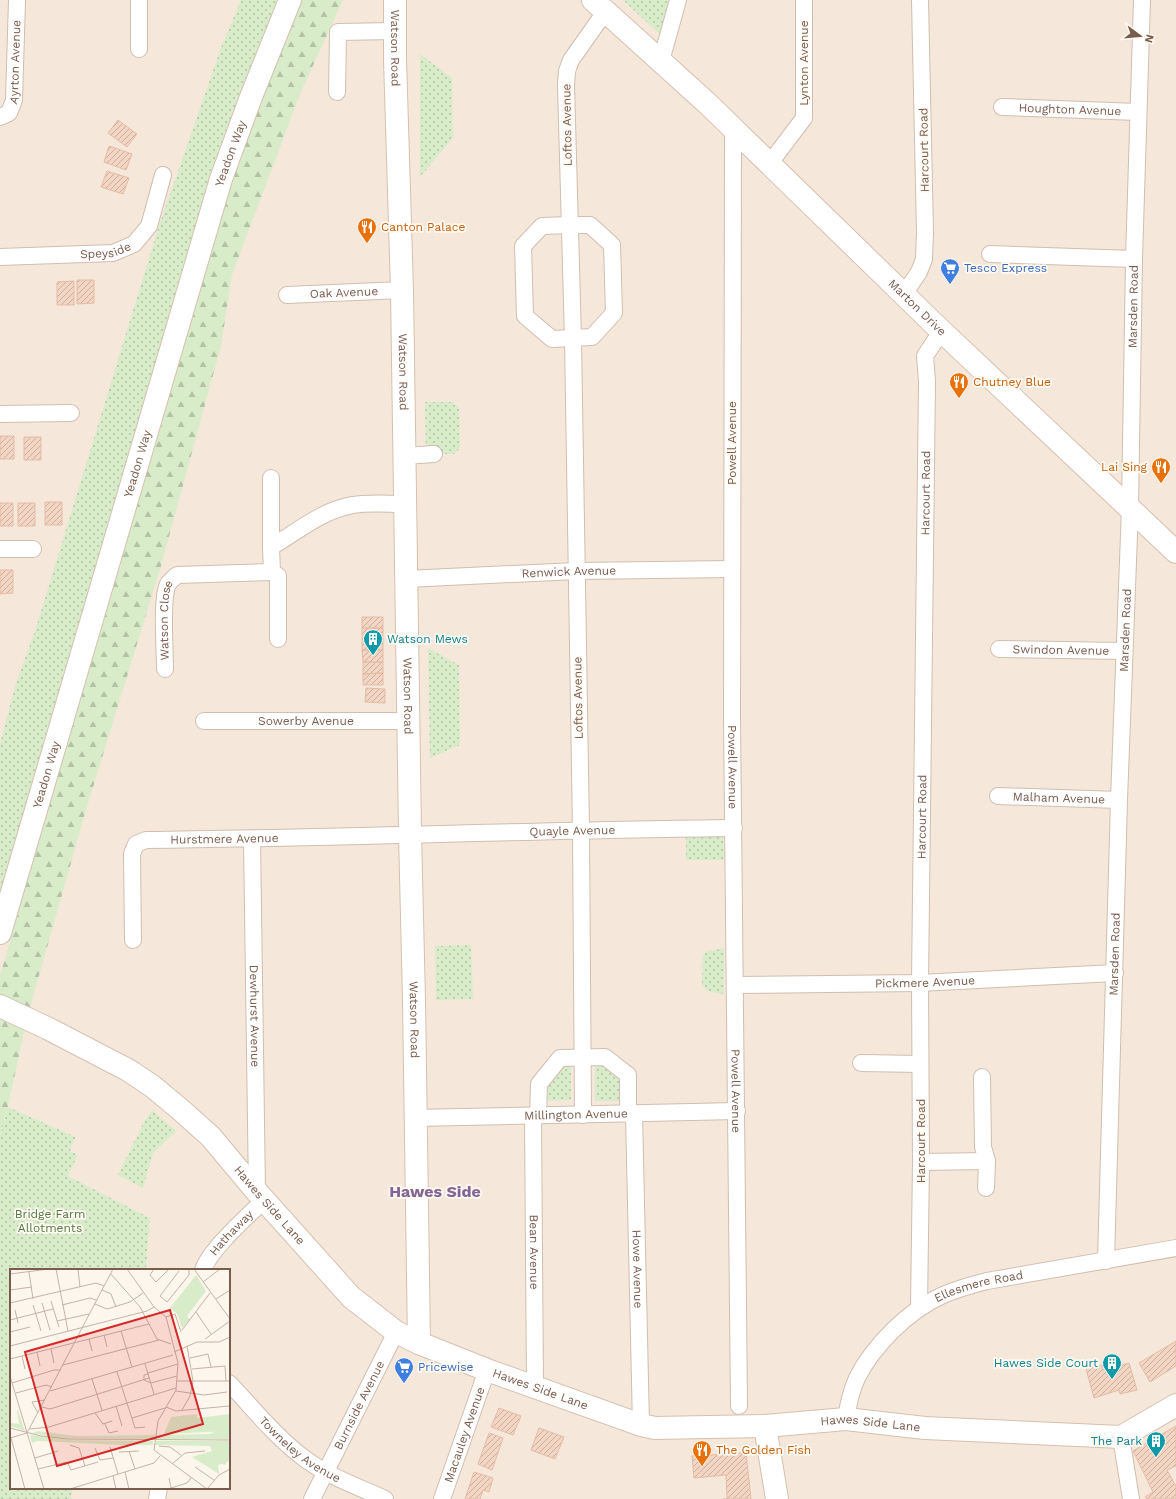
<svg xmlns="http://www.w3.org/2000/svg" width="1176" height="1499" viewBox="0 0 1176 1499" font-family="'Work Sans',sans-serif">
<defs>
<pattern id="green-dots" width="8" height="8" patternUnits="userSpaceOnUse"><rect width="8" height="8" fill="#d8ecc9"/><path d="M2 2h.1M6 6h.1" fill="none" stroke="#b4c2a5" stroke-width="1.8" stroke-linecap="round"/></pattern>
<pattern id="forest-firs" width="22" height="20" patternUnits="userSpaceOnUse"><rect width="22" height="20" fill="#d8ecc9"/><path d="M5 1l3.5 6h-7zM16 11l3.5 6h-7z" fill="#b4c2a5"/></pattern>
<pattern id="building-hatch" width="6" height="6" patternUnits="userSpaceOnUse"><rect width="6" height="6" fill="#f3d5c3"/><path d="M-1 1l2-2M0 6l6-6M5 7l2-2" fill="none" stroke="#cab0a1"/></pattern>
</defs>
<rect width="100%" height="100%" fill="#fdf6ec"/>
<path fill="#f5e8da" d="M0,0H1176V1499H71L73,1488H229V1270H146L150,1218L68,1176L78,1155L70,1151L76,1137L8,1107L27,1018L0,997Z"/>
<path fill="url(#green-dots)" d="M241,0H280L251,67L207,191L0,898V744L16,683L35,631L158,229L221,48Z
M623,0H677L664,38Z
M420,54L452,78L453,138L420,177Z
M425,402H453L459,408L460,448L454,454H426Z
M428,648L459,665L460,745L430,758Z
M723,832L724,860H686V833Z
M471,945L473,999L436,1000L435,946Z
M724,948V994L707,991L702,984L703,954L709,951Z
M571,1057V1100L539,1101V1084Z
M595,1057L628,1075V1101H595Z
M8,1107L76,1137L70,1151L78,1155L68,1176L150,1218L146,1270H11V1488H73L71,1499H0V1136Z
M152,1110L176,1131L153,1153L143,1188L118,1175L144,1122Z"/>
<path fill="url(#forest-firs)" d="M302,0H343L300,94L232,275L221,346L161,566L86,810L29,1011L0,997V976L229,187L266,85Z
M0,1016L25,1028L8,1107L0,1136Z"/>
<path fill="url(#building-hatch)" stroke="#e6bba3" d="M118,120L137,134L127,147L108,133Z
M109,146L132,154L126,170L104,162Z
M107,171L129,178L123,194L101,187Z
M77,280H94V303L77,304Z
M74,281V305H57V282Z
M0,436H14V459H0Z
M24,437H41V460H24Z
M45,502H62V525H45Z
M0,503H13V526H0Z
M18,503H35V526H18Z
M0,570H13V593L0,594Z
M362,617H383V628H362Z
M362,628H383V638L362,639Z
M383,638V650H362V639Z
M362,650H383V662H363Z
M363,662H383V673L363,674Z
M383,673V685H363V674Z
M366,688L385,689V703L365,702Z
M1176,1341V1366L1150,1382L1139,1363Z
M1129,1363L1137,1390L1120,1394L1119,1390L1094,1398L1086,1369L1102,1365L1103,1370Z
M499,1408L521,1416L513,1435L491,1427Z
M1176,1426V1466L1167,1470L1176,1486V1499H1147L1145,1497L1153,1492L1133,1451Z
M539,1428L564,1437L555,1459L531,1450Z
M489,1433L503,1438L492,1470L478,1464Z
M746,1453L751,1499H723H727L726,1475L694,1478L692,1456Z
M474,1472L493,1478L489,1492L483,1490L480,1499H465Z"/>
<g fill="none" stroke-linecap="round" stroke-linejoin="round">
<g stroke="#d1beb0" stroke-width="18">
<g id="street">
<path d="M139,0V49"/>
<path d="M661,61L678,0"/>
<path d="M337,92L338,32L395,31"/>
<path id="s1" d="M1002,107L1138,112"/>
<path id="s2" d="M0,117L9,113L14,100L17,0"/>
<path id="s3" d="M733,129L732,718L739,1406"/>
<path d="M770,163L804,118V0"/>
<path d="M570,225H590L612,245L614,313L592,337L552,339L525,316L523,246L542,226Z"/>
<path d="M990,254L1134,259"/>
<path id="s4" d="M0,257L113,253L134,244L149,226L163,175"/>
<path d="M904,294L919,272L924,259L925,232L920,0"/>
<path id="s5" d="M287,295L402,290"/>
<path d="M0,414L71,413"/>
<path d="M404,456L434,454"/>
<path d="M271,478V547"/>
<path d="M0,549H33"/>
<path id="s6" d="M406,579L576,571L732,569"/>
<path d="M278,639V576L272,572L271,547C297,532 322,510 353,505C368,502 389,504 405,504"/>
<path id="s7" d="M999,649L1124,651"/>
<path id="s8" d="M165,669C165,650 161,598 168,584C170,581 174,578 177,575L272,572"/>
<path id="s9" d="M204,721H408"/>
<path id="s10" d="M998,796L1119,800"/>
<path id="s11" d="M252,839L257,1192"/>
<path id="s12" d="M133,940L132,854L136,844L146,840C342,838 538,830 734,828"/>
<path id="s13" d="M735,985L920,983L1115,973"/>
<path d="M861,1063L920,1064"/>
<path d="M982,1077L983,1147L987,1161L986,1188"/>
<path id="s14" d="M634,1114L641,1425"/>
<path d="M583,1115L581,830L573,339L566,85L567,71L571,60L605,12"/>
<path id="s15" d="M533,1116L535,1387"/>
<path d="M538,1116L539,1084L560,1058L605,1057L628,1075V1114"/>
<path id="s16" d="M415,1118L737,1111"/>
<path d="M921,1162L987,1161"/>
<path id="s17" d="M1106,1261L1119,800L1130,508L1134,259L1142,0"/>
<path id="s18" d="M203,1270C210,1249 248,1216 264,1200"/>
<path id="s19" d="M919,1308L921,1162L920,983L927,381L925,356L942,330"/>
<path id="s20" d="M229,1383C252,1407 273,1434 300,1455C324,1475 357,1486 385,1499"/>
<path id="s21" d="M846,1419C848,1405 851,1391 857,1378C873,1346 908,1311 941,1296C956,1289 971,1285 987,1281L1176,1248"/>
<path d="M1121,1437L1131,1499"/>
<path d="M157,1499L159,1488"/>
<path id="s22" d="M312,1499L396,1332"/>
<path id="s23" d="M442,1499L487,1370"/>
</g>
</g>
<g stroke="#d6c0b0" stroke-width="24">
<g id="secondary">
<path id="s24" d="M395,0V59L402,290L410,834L414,1000L419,1343"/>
<path id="s25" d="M593,0L708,104L931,321L1176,552"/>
<path id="s26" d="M0,933L221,179L251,97L290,0"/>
<path id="s27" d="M0,1006L47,1028L128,1070L152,1086L181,1110L211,1137L257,1192L351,1297L396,1332L419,1343L487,1370L641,1425L655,1428L765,1426L846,1419L925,1428L1121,1437L1176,1405"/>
<path d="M765,1426L777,1499"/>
</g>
</g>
<use href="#street" stroke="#fff" stroke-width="16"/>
<use href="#secondary" stroke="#fff" stroke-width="22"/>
</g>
<defs>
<g id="restaurant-pin" transform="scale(1)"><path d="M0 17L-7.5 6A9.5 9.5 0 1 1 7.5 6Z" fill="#e8710a" stroke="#fffaf3"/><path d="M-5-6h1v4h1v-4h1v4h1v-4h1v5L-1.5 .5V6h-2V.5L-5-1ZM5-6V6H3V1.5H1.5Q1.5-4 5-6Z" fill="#fff"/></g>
<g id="supermarket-pin" transform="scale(1)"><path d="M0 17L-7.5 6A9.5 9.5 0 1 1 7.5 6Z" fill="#3f7fe0" stroke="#fffaf3"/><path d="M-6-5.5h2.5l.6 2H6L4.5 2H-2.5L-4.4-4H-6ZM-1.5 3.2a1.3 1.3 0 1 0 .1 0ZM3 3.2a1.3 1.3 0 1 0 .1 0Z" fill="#fff"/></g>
<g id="building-pin" transform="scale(1)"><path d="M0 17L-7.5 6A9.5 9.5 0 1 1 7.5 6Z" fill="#0f9aa8" stroke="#fffaf3"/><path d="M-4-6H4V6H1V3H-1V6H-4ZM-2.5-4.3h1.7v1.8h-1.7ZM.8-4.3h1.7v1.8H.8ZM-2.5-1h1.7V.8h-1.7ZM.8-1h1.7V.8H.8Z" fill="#fff"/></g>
</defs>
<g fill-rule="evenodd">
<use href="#restaurant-pin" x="367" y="227"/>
<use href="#supermarket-pin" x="950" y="268"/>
<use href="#restaurant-pin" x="959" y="382"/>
<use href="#restaurant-pin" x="1161" y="467"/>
<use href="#building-pin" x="373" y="639"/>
<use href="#building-pin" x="1112" y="1363"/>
<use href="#supermarket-pin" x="404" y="1367"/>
<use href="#building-pin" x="1156" y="1441"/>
<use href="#restaurant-pin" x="702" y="1450"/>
</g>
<g text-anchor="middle" stroke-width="3.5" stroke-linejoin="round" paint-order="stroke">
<g font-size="12" fill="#7a5c4d" stroke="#fffaf3">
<text dy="4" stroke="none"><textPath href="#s24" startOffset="48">Watson Road</textPath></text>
<text dy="4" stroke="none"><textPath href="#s2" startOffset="62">Ayrton Avenue</textPath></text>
<text transform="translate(804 63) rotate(-90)" y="4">Lynton Avenue</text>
<text dy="4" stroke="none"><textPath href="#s1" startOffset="68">Houghton Avenue</textPath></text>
<text transform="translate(567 125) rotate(-91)" y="4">Loftos Avenue</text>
<text transform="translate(924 150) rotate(-91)" y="4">Harcourt Road</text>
<text dy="4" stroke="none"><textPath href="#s26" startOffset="813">Yeadon Way</textPath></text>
<text dy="4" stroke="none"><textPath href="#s4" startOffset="106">Speyside</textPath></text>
<text dy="4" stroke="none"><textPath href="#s5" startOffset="57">Oak Avenue</textPath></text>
<text dy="4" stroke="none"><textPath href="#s25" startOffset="447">Marton Drive</textPath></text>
<text dy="4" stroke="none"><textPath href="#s17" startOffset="955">Marsden Road</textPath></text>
<text dy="4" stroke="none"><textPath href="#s24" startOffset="372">Watson Road</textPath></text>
<text transform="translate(732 443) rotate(-90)" y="4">Powell Avenue</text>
<text dy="4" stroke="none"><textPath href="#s26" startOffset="489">Yeadon Way</textPath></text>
<text dy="4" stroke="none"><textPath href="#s19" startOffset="815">Harcourt Road</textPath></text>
<text dy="4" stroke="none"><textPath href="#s6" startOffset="163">Renwick Avenue</textPath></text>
<text dy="4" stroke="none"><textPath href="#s8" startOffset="49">Watson Close</textPath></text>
<text dy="4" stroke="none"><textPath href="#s17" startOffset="631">Marsden Road</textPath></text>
<text dy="4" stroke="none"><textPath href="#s7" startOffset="62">Swindon Avenue</textPath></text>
<text dy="4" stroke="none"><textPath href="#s24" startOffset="696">Watson Road</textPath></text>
<text transform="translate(578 698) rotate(-91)" y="4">Loftos Avenue</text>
<text dy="4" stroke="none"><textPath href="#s9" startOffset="102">Sowerby Avenue</textPath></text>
<text dy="4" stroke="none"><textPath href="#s3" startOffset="638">Powell Avenue</textPath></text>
<text dy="4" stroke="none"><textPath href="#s26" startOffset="165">Yeadon Way</textPath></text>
<text dy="4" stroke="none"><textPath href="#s10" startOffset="61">Malham Avenue</textPath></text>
<text dy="4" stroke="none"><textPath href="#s19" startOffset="491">Harcourt Road</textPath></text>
<text dy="4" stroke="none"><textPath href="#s12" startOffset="534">Quayle Avenue</textPath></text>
<text dy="4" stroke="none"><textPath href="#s12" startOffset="186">Hurstmere Avenue</textPath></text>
<text dy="4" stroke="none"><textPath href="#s17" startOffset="307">Marsden Road</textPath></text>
<text dy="4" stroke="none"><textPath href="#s13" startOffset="190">Pickmere Avenue</textPath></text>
<text dy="4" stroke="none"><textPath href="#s11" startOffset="177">Dewhurst Avenue</textPath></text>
<text dy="4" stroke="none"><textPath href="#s24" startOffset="1020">Watson Road</textPath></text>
<text dy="4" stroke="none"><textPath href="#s3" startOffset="962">Powell Avenue</textPath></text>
<text dy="4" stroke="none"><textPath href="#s16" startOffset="161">Millington Avenue</textPath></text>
<text transform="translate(921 1141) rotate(-90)" y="4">Harcourt Road</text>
<text dy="4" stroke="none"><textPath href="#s27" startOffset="340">Hawes Side Lane</textPath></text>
<text dy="4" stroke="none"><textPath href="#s18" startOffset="47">Hathaway</textPath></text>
<text dy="4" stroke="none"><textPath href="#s15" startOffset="136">Bean Avenue</textPath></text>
<text dy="4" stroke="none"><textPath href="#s14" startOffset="155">Howe Avenue</textPath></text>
<text dy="4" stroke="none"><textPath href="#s21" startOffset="201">Ellesmere Road</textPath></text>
<text dy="4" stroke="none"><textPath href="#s27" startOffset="675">Hawes Side Lane</textPath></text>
<text dy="4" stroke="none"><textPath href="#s22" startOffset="105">Burnside Avenue</textPath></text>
<text dy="4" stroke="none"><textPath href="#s27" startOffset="1012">Hawes Side Lane</textPath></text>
<text dy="4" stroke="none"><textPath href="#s23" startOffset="68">Macauley Avenue</textPath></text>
<text dy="4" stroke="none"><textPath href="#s20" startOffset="98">Towneley Avenue</textPath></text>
</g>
<g font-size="12" fill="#c56008" stroke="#fffaf3" text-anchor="start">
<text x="381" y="231">Canton Palace</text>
<text x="973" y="386">Chutney Blue</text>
<text x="1147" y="471" text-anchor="end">Lai Sing</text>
<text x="716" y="1454">The Golden Fish</text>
</g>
<g font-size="12" fill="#366cbe" stroke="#fffaf3" text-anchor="start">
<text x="964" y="272">Tesco Express</text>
<text x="418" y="1371">Pricewise</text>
</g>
<g font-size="12" fill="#0d838f" stroke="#fffaf3" text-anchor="end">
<text x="387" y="643" text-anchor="start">Watson Mews</text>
<text x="1098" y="1367">Hawes Side Court</text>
<text x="1142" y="1445">The Park</text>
</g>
<g font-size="12" fill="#537a41" stroke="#fffaf3">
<text x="50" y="1218">Bridge Farm<tspan x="50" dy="14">Allotments</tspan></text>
</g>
<g font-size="16" font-weight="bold" fill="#846695" stroke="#fffaf3">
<text x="435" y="1197">Hawes Side</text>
</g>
</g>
<g transform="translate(10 1269)">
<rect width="220" height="220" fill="#fdf6ec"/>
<path d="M186,6L196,22L177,47L180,50L172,59L167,45L160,39ZM187,145V149L220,145V162L154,165L161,148ZM20,166L60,171L143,172V176H113L28,172L22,174ZM146,172H220V192L208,196L209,205L182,188L202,182L200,177L145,176Z" fill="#d8ecc9"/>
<path d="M7,141H8L15,162L0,157V154L9,155ZM209,161L220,162V170H146V166L200,165ZM28,162L67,167L145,166L144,170L48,169L22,164ZM220,180V187L214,190L216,195L214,196L209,190L212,183Z" fill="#d8ecc9"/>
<path fill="none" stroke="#c5b3a7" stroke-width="1" d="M46,0L58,62M68,0L70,18M117,0L144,38L156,48L168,94L166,121L148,152L144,181L197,220M144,0L140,6L146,13L159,0M158,0H180M184,0L220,50M169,2L150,27L157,33L179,6V1M19,3L23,30M0,5L39,0M101,5L130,38L147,70L161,75M193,13L210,0M0,21L22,18M92,21L101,25L106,38M206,30L220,21M41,32L49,58M0,34L86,14L94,17M32,34L40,61M85,35L97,40L120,33L133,24M23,36L31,62M52,36L80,29L86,31M5,41L8,54M186,43L201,65M156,48L165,45L171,63M0,51L43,40M47,52L79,45M172,61L200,24M111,62L122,98M0,63L20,58M94,66L97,78M79,70L82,82M195,70L220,52M0,77L137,42L144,38M41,80L44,94M27,83L30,97M164,83L187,73H209L220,68M12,87L15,100M180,89L198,85L201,98M0,90L139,55M135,95L144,125M53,96L149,71M182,100L215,97L216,112M107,103L125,159L135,158M138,104L168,95M138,105L134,106V111L141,114M0,107L34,220M82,110L92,141M167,112H220M2,114L44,101H51M141,114L167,107M40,122L163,86M166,122L194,126L217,123M6,124L36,116L42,118M106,137L112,157M32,138L40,140L139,109M156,138L166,142L219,137M172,141L180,127L183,112L177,77M28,144L22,133L35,131M85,144L93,155L102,152M122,149L155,139M95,155L99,164L108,162M0,159L31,167L58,170L220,171M20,160L39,158L166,119M17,164L103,0M0,169L17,164M1,169L15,220M60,176L69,179L75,197M149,177L160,178L171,186M100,178L108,205M85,179L90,191L103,189M119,182L125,200M109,183L129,182M25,189L48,182M162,195L175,184L195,182M185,198L204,211M28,200L57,193L61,201L88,193M115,203L119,220M103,207L106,220M159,209L161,219L177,214L181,209M60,220L144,194L150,187M197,220L209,206L220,200"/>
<path fill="#d62828" fill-opacity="0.15" stroke="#d62828" stroke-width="2" d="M160,41L193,155L47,197L15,83Z"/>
<rect width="220" height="220" fill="none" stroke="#7a5c4d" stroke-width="2"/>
</g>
<g transform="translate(1140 36) rotate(106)" stroke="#fffaf3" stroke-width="3" paint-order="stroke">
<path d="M0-3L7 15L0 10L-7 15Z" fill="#7a5c4d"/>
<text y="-6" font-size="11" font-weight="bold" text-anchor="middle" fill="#7a5c4d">N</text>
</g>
</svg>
